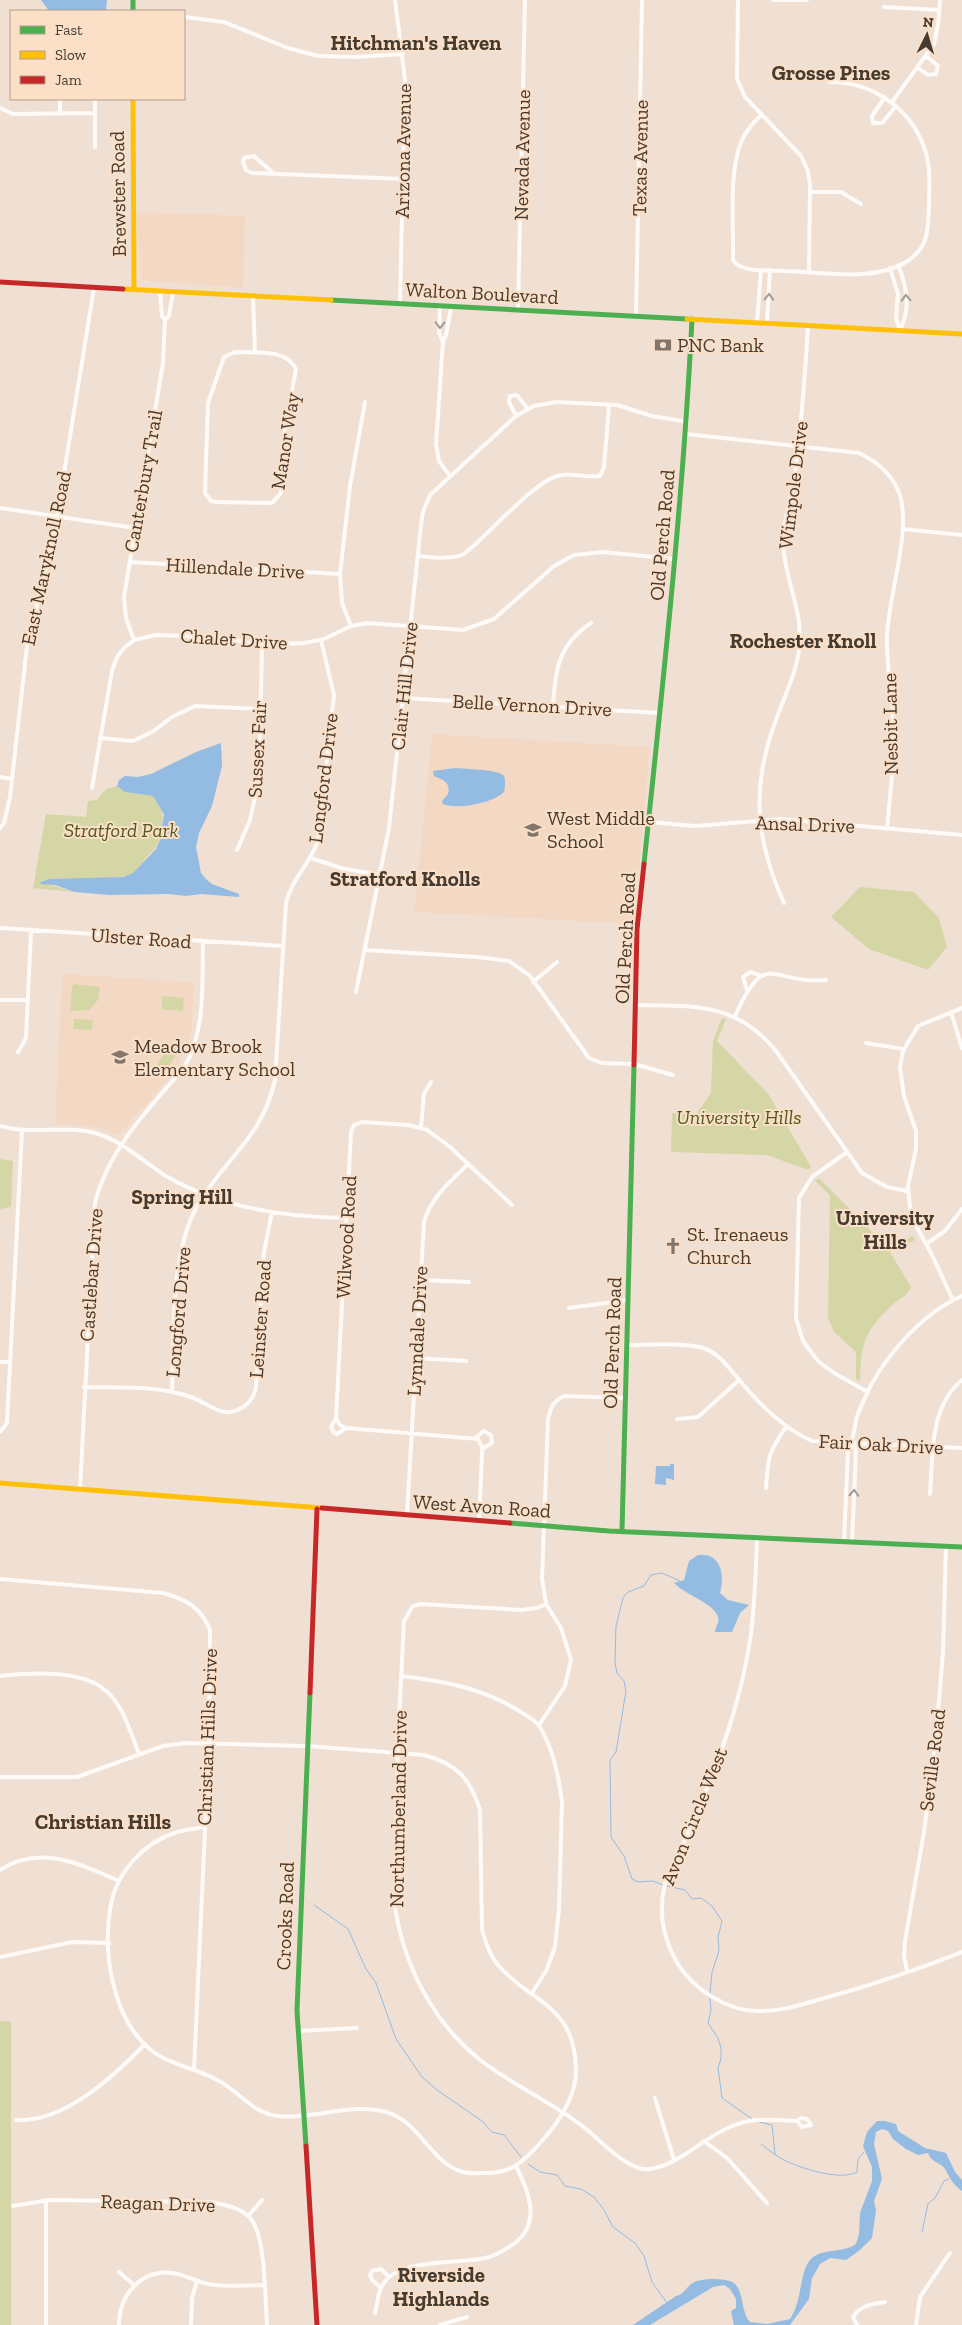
<svg xmlns="http://www.w3.org/2000/svg" width="962" height="2325" viewBox="0 0 962 2325" font-family="'Zilla Slab',serif">
<rect width="100%" height="100%" fill="#f0e0d3"/>
<path fill="#f3d9c4" d="M137,212L245,216L243,288L141,280Z
M432,734L650,747L634,924L414,912Z
M62,974L194,982L191,1034L179,1064L169,1078L118,1136L102,1128L55,1124Z"/>
<path fill="#d4d6a5" d="M117,786L125,792L153,796C165,807 163,816 161,831C160,844 156,848 147,857C142,861 140,868 135,872C119,882 70,878 50,879L40,882L75,892L33,888L46,814L86,817L88,801L97,800L106,789Z
M860,887L914,892L939,918L947,947L928,970L869,949L831,917Z
M75,984L100,987L98,1000L89,1010L70,1011L72,986Z
M162,996L184,998L183,1011L162,1009Z
M722,1018L726,1019L717,1041L769,1095L811,1167L808,1170L767,1155L671,1152L672,1113H697L711,1093L713,1041Z
M74,1019L93,1020L92,1030L73,1029Z
M171,1042L180,1048L164,1074L155,1068Z
M0,1159L13,1161L11,1207L0,1209Z
M819,1178L888,1248L913,1236L915,1240L890,1252L911,1287C908,1296 899,1299 892,1305C864,1332 861,1344 860,1381L856,1379V1352L834,1332L828,1318L830,1195L815,1181Z
M0,2021L11,2022V2325H0Z"/>
<path fill="#94bbe2" d="M41,0H107L106,11H49Z
M221,743L222,766L212,806L199,833L196,847L201,873L206,879L212,884L239,894V897L201,894L186,896L169,894L109,895L75,892L55,885L41,884L40,882L50,879L123,877L133,873L156,849L160,840L164,814L153,796L125,792L117,786L119,780L125,776L138,777L151,774L196,752Z
M455,768C464,769 499,769 504,776C506,780 505,788 504,792C493,803 458,810 443,804L442,801L448,794C451,782 443,780 434,776L433,771Z
M670,1464H674V1480L666,1478V1485L655,1484L656,1466H670Z
M698,1555C721,1552 725,1575 720,1593L728,1600L749,1605L740,1613L732,1632H715C715,1627 720,1622 718,1617C714,1603 684,1594 674,1583L684,1580L689,1561Z
M877,2121H885L896,2124L898,2131L925,2148L946,2153L955,2172L962,2180V2191C953,2185 950,2178 945,2169C941,2162 931,2163 928,2153L918,2155L906,2149L893,2139L888,2131L882,2129L876,2132L874,2144L882,2179L874,2201L876,2210L872,2238L860,2250L846,2260L830,2258L820,2264L812,2278L809,2299L790,2325H734L731,2311L736,2308V2299L730,2289L724,2285L713,2287L650,2325H633L676,2296C683,2295 686,2288 691,2284C699,2278 720,2278 730,2281C745,2286 740,2312 750,2322L767,2324L790,2319C803,2300 799,2269 812,2258C824,2248 844,2253 856,2244L859,2234L860,2213L872,2181V2167L863,2146L867,2132Z"/>
<g fill="none" stroke-linecap="round" stroke-linejoin="round">
<path stroke="#94bbe2" stroke-width="1" d="M663,1885L653,1881L638,1882L632,1879L624,1856L611,1837L610,1760L616,1752L626,1691L624,1681L617,1673L615,1663L616,1626L623,1598L628,1592L644,1586L651,1575L662,1573L680,1581
M667,1886L685,1890L692,1899L701,1898L712,1906L722,1921L718,1937L719,1951L712,1972L710,1994
M314,1905L348,1929L366,1969L376,1983L396,2039L422,2077L437,2090L482,2121L492,2132L504,2135L521,2157
M710,1998L711,2010L708,2023L718,2038L721,2048V2059L718,2068L722,2098L752,2119
M756,2121L772,2125L775,2154
M761,2144C769,2150 777,2157 786,2161C803,2169 841,2181 857,2172L858,2159L864,2152
M528,2164L540,2172L557,2175L565,2186L581,2189L594,2197L604,2210L613,2227L635,2243L644,2256L652,2282L667,2303
M922,2232L928,2204L935,2198L944,2181L949,2179"/>
<path stroke="#fdfaf8" stroke-width="4" d="M395,0L405,80L400,304
M738,0L737,79L745,97L801,156L808,171L810,186L809,271
M773,0H807
M884,7L939,10
M184,17L224,22L288,48L318,56L355,57L403,54
M917,67L928,75L936,74L938,66L926,56
M885,97L872,116L873,123H882L896,106
M60,99V114
M95,99V147
M892,102L934,44L938,25L940,0
M0,108L13,114L95,113
M761,115C754,122 746,130 742,140C728,172 734,224 733,260C739,273 773,270 786,271C823,272 875,283 909,260C929,246 928,229 929,206C929,190 931,173 927,157C916,112 875,82 830,82
M272,172L254,156L244,158L243,162L246,170L252,173L404,179
M810,192H841L861,204
M898,265C907,287 911,308 900,330
M890,268L898,294L896,318L900,330
M160,291L162,316L165,320L169,316L173,292
M253,296L255,353
M440,307L439,333L443,342
M518,310L525,0
M636,316L642,0
M757,323L761,270
M767,323L770,270
M235,352C255,353 286,348 296,369L284,434L281,493L272,503L217,502L211,501L205,493L208,403L224,357Z
M516,416L509,402L510,396L517,395L527,408
M686,434L859,453C878,462 893,475 900,495C911,532 889,594 887,635C886,664 892,693 893,722C895,758 890,793 887,829
M450,476L439,461L436,444L443,342L446,335L451,308
M0,508L135,528
M903,529L962,535
M418,556C433,557 450,560 464,554C487,536 533,483 557,476C571,472 585,478 600,476L604,467L609,405
M130,562L340,574
M351,626L342,603L340,574L350,486L365,402
M134,640L126,618L124,597L163,363L165,320
M403,698L660,713
M553,706C555,670 558,645 591,623
M100,738L133,741L152,732L172,717L195,706L259,709
M0,777L12,779
M92,788L112,671L117,657L125,647L134,640L156,635L217,637L262,645L304,643L324,639L351,626L368,623L463,630L494,619L554,566L574,555L603,552L674,559
M649,822L695,826L781,819L962,835
M0,828L4,823L10,797L27,646L54,535L94,288
M237,850L250,820L259,778L262,645
M311,858L341,868L379,875
M784,903C755,839 751,786 776,720C785,694 799,668 800,640C801,605 782,572 783,536C784,517 792,499 794,480C801,429 805,377 808,325
M0,928L283,946
M365,950L477,957L509,961L530,976L589,1058L602,1063L634,1064L673,1075
M533,982L557,962
M747,990L743,977L750,972L762,976
M356,992L389,828L421,525L423,512L430,495L516,416L534,406L556,402L617,405L652,416L687,422
M0,1000H28
M636,1005C694,1006 736,1002 776,1051L862,1173L887,1187L907,1191
M951,1012L962,1048
M735,1016C767,946 771,985 826,980
M866,1043L903,1049
M18,1052L26,1038L31,931
M0,1126C31,1135 64,1125 95,1133C122,1140 143,1162 166,1176C221,1208 284,1217 346,1218
M421,1128L424,1094L431,1082
M847,1152L812,1177L799,1198L796,1318L803,1341L818,1361L834,1373L868,1392
M926,1244L945,1231L962,1209
M419,1280L469,1282
M953,1300L932,1255L914,1222L910,1208L908,1186L916,1149V1131L904,1096L900,1067L903,1051L918,1026L962,1008
M569,1308L628,1300
M627,1345C647,1345 684,1342 703,1348C719,1353 727,1366 737,1377C757,1402 782,1428 812,1441L962,1448
M416,1358L466,1361
M0,1362H10
M84,1387C119,1388 158,1385 191,1397C203,1401 218,1414 230,1412C244,1410 254,1400 256,1387L264,1252L272,1212
M172,1391C174,1336 170,1257 196,1208C222,1160 262,1140 275,1080L286,903C291,880 310,864 318,841L334,695L321,640
M336,1418L331,1427L334,1433L337,1434L346,1428
M677,1419L698,1417L739,1380
M0,1432L7,1423L22,1130
M474,1439L484,1431L491,1435L492,1443L482,1449
M766,1488C768,1457 768,1453 786,1427
M80,1490L95,1203C108,1150 149,1108 184,1068C206,1030 202,984 203,942
M930,1494C933,1456 929,1407 962,1380
M407,1515L424,1222C431,1197 450,1182 468,1164
M479,1521L482,1455V1447L478,1439L346,1428L340,1425L336,1418L351,1132L354,1125L362,1122L409,1125L427,1130L449,1146L512,1205
M757,1538C756,1569 755,1602 751,1633C739,1722 702,1803 665,1884C658,1912 663,1939 678,1964C693,1989 728,2011 757,2011C779,2012 800,2005 821,1999C869,1986 916,1970 962,1952
M844,1541L848,1450C854,1441 853,1432 856,1421C857,1414 861,1406 864,1400C881,1359 922,1313 962,1296
M852,1542L856,1450L853,1444
M0,1579L163,1593C185,1599 201,1607 210,1630L209,1743L194,2069
M546,1604L537,1608L521,1610L421,1604L413,1606L404,1621L398,1739L395,1907C404,1965 432,2021 479,2059C511,2084 549,2101 581,2125C599,2138 627,2172 650,2169C679,2165 703,2138 730,2127C751,2117 775,2120 797,2121L801,2118L807,2119L811,2125L802,2127L797,2121
M0,1676C30,1673 81,1669 105,1690C123,1704 131,1734 139,1754
M401,1676C445,1681 487,1689 524,1714C529,1717 536,1721 539,1726C553,1747 559,1778 562,1802L559,1909L555,1947L546,1971L532,1993
M539,1725L565,1686L571,1660L561,1628L546,1604L542,1578L548,1419C551,1407 553,1401 564,1396L625,1398
M0,1777H77L163,1746L186,1743L307,1746L424,1755C457,1764 470,1778 480,1810L482,1930C486,1943 490,1956 499,1966C532,2004 574,2004 576,2068C577,2096 559,2122 541,2142C522,2163 511,2174 483,2173C476,2173 469,2174 463,2172C430,2163 421,2122 386,2112C351,2102 313,2120 278,2116C252,2113 240,2092 219,2081C198,2068 171,2066 151,2050C112,2019 102,1951 111,1904C117,1872 144,1843 174,1833C183,1830 194,1829 204,1827
M0,1870C40,1844 80,1864 119,1881
M0,1957L72,1942L109,1943
M907,1972L904,1955L905,1941L924,1832L935,1747L943,1653L946,1546
M298,2031L357,2028
M655,2098L674,2160
M16,2120C64,2123 114,2076 145,2044
M704,2141L727,2158L767,2203
M46,2200V2325
M13,2206L49,2200L211,2202C226,2205 240,2207 250,2218C266,2234 265,2301 267,2325
M248,2216L262,2200
M119,2272L134,2285
M381,2288L373,2281L370,2275L372,2271L381,2269L389,2277
M375,2313C378,2301 378,2287 388,2278C408,2259 458,2264 485,2258C496,2256 506,2249 515,2243C542,2222 528,2190 516,2166
M119,2325C119,2295 141,2269 173,2273C187,2275 199,2284 214,2285C230,2287 248,2285 264,2285
M191,2325L192,2298L197,2281
M440,2325L467,2317
M857,2325L853,2317C860,2305 873,2304 885,2302
M916,2325L920,2297L950,2253"/>
<path stroke="#4caf50" stroke-width="5" d="M133,0V11
M331,300L687,319
M644,864C663,682 683,501 692,319
M510,1523L609,1531L962,1547
M622,1531L634,1065
M306,2146L297,2011L310,1693"/>
<path stroke="#ffc107" stroke-width="5" d="M133,99L134,289
M123,289L331,300
M687,319L962,334
M0,1483L322,1508"/>
<path stroke="#c62828" stroke-width="5" d="M0,282L123,289
M634,1065L637,929L644,864
M322,1508L510,1523
M310,1693L317,1509
M306,2146L317,2325"/>
</g>
<defs><path id="oneway-chevron" d="M-2-3.5L2.5 0L-2 3.5" fill="none" stroke-width="1.6" stroke-linecap="round" stroke-linejoin="round" transform="scale(1.25)"/></defs>
<g stroke="#a29a94">
<use href="#oneway-chevron" transform="translate(769 297) rotate(-88)"/>
<use href="#oneway-chevron" transform="translate(906 298) rotate(-92)"/>
<use href="#oneway-chevron" transform="translate(440 325) rotate(91)"/>
<use href="#oneway-chevron" transform="translate(854 1493) rotate(-87)"/>
</g>
<defs>
<g id="bank-bare" transform="scale(1.35)"><path d="M-6-4H6V4H-6ZM0-2.3a2.3 2.3 0 1 0 0 4.6a2.3 2.3 0 1 0 0-4.6Z" fill="#82756a" stroke="#fcdfc7" stroke-width="2.5" paint-order="stroke"/></g>
<g id="school-bare" transform="scale(1.35)"><path d="M0-5L7-2L0 1L-7-2ZM-4 1L0 2.5L4 1V4Q0 6-4 4Z" fill="#82756a" stroke="#fcdfc7" stroke-width="2.5" paint-order="stroke"/></g>
<g id="church-bare" transform="scale(1.35)"><path d="M-1.2-6h2.4v3.5h3.3v2.4h-3.3V6h-2.4V-.1h-3.3v-2.4h3.3Z" fill="#82756a" stroke="#fcdfc7" stroke-width="2.5" paint-order="stroke"/></g>
</defs>
<g fill-rule="evenodd">
<use href="#bank-bare" x="663" y="345"/>
<use href="#school-bare" x="533" y="830"/>
<use href="#school-bare" x="120" y="1057"/>
<use href="#church-bare" x="673" y="1246"/>
</g>
<g text-anchor="middle" stroke-width="4" stroke-linejoin="round" paint-order="stroke">
<g font-size="20" fill="#463b31" stroke="#fcdfc7">
<text transform="translate(403 151) rotate(-89)" y="7">Arizona Avenue</text>
<text transform="translate(522 155) rotate(-89)" y="7">Nevada Avenue</text>
<text transform="translate(640 158) rotate(-89)" y="7">Texas Avenue</text>
<text transform="translate(118 194) rotate(-91)" y="7">Brewster Road</text>
<text transform="translate(482 293) rotate(3)" y="7">Walton Boulevard</text>
<text transform="translate(285 441) rotate(-81)" y="7">Manor Way</text>
<text transform="translate(143 481) rotate(-80)" y="7">Canterbury Trail</text>
<text transform="translate(793 485) rotate(-83)" y="7">Wimpole Drive</text>
<text transform="translate(662 535) rotate(-85)" y="7">Old Perch Road</text>
<text transform="translate(46 558) rotate(-78)" y="7">East Maryknoll Road</text>
<text transform="translate(235 568) rotate(3)" y="7">Hillendale Drive</text>
<text transform="translate(234 639) rotate(4)" y="7">Chalet Drive</text>
<text transform="translate(404 686) rotate(-84)" y="7">Clair Hill Drive</text>
<text transform="translate(532 705) rotate(3)" y="7">Belle Vernon Drive</text>
<text transform="translate(890 724) rotate(-91)" y="7">Nesbit Lane</text>
<text transform="translate(257 749) rotate(-87)" y="7">Sussex Fair</text>
<text transform="translate(323 778) rotate(-83)" y="7">Longford Drive</text>
<text transform="translate(805 824) rotate(2)" y="7">Ansal Drive</text>
<text transform="translate(141 938) rotate(4)" y="7">Ulster Road</text>
<text transform="translate(625 938) rotate(-87)" y="7">Old Perch Road</text>
<text transform="translate(346 1237) rotate(-87)" y="7">Wilwood Road</text>
<text transform="translate(91 1275) rotate(-86)" y="7">Castlebar Drive</text>
<text transform="translate(178 1312) rotate(-85)" y="7">Longford Drive</text>
<text transform="translate(260 1319) rotate(-86)" y="7">Leinster Road</text>
<text transform="translate(417 1331) rotate(-87)" y="7">Lynndale Drive</text>
<text transform="translate(612 1343) rotate(-88)" y="7">Old Perch Road</text>
<text transform="translate(881 1444) rotate(3)" y="7">Fair Oak Drive</text>
<text transform="translate(482 1506) rotate(4)" y="7">West Avon Road</text>
<text transform="translate(207 1737) rotate(-88)" y="7">Christian Hills Drive</text>
<text transform="translate(932 1760) rotate(-83)" y="7">Seville Road</text>
<text transform="translate(398 1809) rotate(-89)" y="7">Northumberland Drive</text>
<text transform="translate(694 1816) rotate(-68)" y="7">Avon Circle West</text>
<text transform="translate(285 1916) rotate(-88)" y="7">Crooks Road</text>
<text transform="translate(158 2203) rotate(2)" y="7">Reagan Drive</text>
</g>
<g font-size="20" fill="#463b31" stroke="#fcdfc7" text-anchor="start">
<text x="677" y="352">PNC Bank</text>
<text x="547" y="825">West Middle<tspan x="547" dy="23">School</tspan></text>
<text x="134" y="1053">Meadow Brook<tspan x="134" dy="23">Elementary School</tspan></text>
<text x="687" y="1241">St. Irenaeus<tspan x="687" dy="23">Church</tspan></text>
</g>
<g font-size="20" font-style="italic" fill="#50591d" stroke="#fcdfc7">
<text x="121" y="837">Stratford Park</text>
<text x="739" y="1124">University Hills</text>
</g>
<g font-size="21" font-weight="bold" fill="#463b31" stroke="#fcdfc7">
<text x="416" y="50">Hitchman's Haven</text>
<text x="831" y="80">Grosse Pines</text>
<text x="803" y="648">Rochester Knoll</text>
<text x="405" y="886">Stratford Knolls</text>
<text x="182" y="1204">Spring Hill</text>
<text x="885" y="1225">University<tspan x="885" dy="24">Hills</tspan></text>
<text x="103" y="1829">Christian Hills</text>
<text x="441" y="2282">Riverside<tspan x="441" dy="24">Highlands</tspan></text>
</g>
</g>
<rect x="10" y="10" width="175" height="90" fill="#fcdfc7" stroke="#b39d8b"/>
<rect x="20" y="26" width="25" height="8" fill="#4caf50" stroke="#b39d8b"/>
<text x="55" y="35" font-size="15" fill="#463b31">Fast</text>
<rect x="20" y="51" width="25" height="8" fill="#ffc107" stroke="#b39d8b"/>
<text x="55" y="60" font-size="15" fill="#463b31">Slow</text>
<rect x="20" y="76" width="25" height="8" fill="#c62828" stroke="#b39d8b"/>
<text x="55" y="85" font-size="15" fill="#463b31">Jam</text>
<g transform="translate(927 35) rotate(5)" stroke="#fcdfc7" stroke-width="4" paint-order="stroke">
<path d="M0-4L9 19L0 12L-9 19Z" fill="#463b31"/>
<text y="-8" font-size="14" font-weight="bold" text-anchor="middle" fill="#463b31">N</text>
</g>
</svg>
